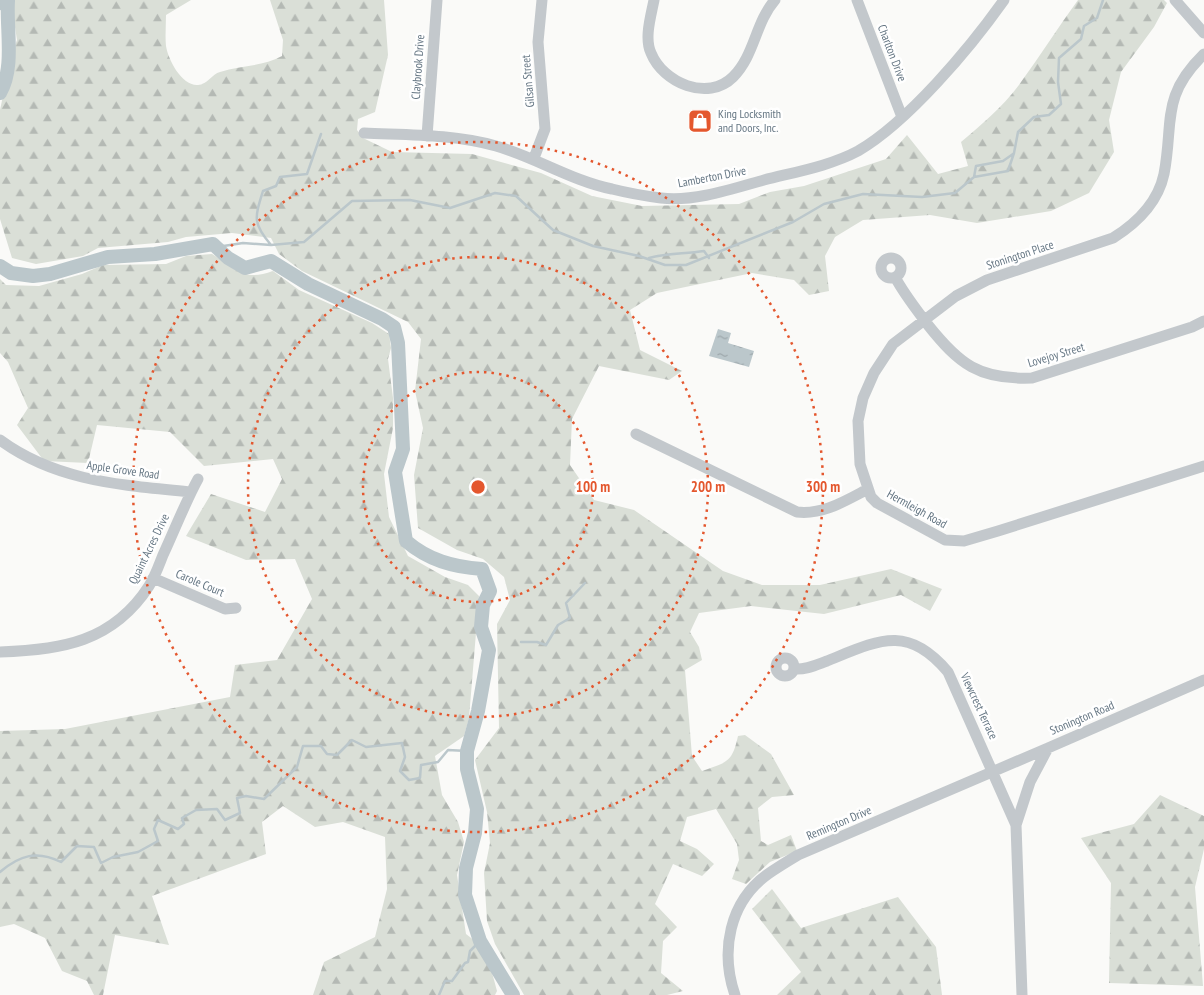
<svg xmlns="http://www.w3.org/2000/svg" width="1204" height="995" viewBox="0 0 1204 995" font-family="'PT Sans Narrow',sans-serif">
<defs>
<pattern id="forest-firs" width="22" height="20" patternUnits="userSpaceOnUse" patternTransform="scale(1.25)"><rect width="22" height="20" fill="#dadfd7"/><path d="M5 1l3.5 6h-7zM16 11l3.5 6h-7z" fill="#b4b9b4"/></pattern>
<pattern id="water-ripples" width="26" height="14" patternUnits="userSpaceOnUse" patternTransform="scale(1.25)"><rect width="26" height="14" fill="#bbc7cb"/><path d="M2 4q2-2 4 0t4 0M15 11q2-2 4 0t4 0" fill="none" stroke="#9ca6aa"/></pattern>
</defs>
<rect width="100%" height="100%" fill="#fafaf8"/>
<path fill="url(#forest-firs)" d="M15,0H191L166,15C166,25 165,36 166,46C168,59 181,85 197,85C206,86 212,74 220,72C241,65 262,67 282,56L283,40L270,0H384L388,55L375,112L358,119L357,130L363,138L392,152L472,154L541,173L592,196L642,206L739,204L770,192L804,186L886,159L907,135L938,174L968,166L961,142C982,124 1005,105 1021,82C1041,55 1058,27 1078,0H1164L1167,3L1154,27L1121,72L1109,120L1114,152L1089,193L1051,211L977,223L930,215L863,220L835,237L825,256L829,291L809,295L794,280L752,273L657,293L630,310L640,350L682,371L669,380L599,366L572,419L570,465L594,500L634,510L723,571L762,585H820L891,569L942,589L930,611L901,595L824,614L751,606L699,613L690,632L699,647L702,660L685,670L692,756L702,771C727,762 732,763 738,736L745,735L771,754L794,795L772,797L758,808L761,841L768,845L791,835L797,851L770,862L746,884L732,879L739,860L737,844L716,809L687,817L680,841L697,849L714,864L702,876L673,864L655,904L677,927L663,941L661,973L683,991L667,995H524L495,944L487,921L484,873L490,843L487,812L475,760L499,728L497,624L510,600L504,577L483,559L457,550L418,528L414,475L423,428L415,391L421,339L408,322L302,271L279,254L271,238L232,233L186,237L168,242L98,248L83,256L36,264L12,258L0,219V110L12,53L17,40L13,14Z
M212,254C235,269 245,282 273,271L299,290L372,323L389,334L391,348L388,359L393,398V428L384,474L389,517L408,556L445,577L468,585L479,596L469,718L464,736L435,756L442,795L458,822L464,842L457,875L466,934C486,948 491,968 497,991L495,995H313L324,962L375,937L387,889L385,837L343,822L315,827L283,806L262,822L266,854L152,896L169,945L115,935L103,995H94L87,981L62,971L45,938L14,924L0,927V731L65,729L230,697L235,665L277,660L312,599L295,559L246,560L186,536L211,494L265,512L282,479L273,459L204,466L170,432L97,425L88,463L44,461L17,425L28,408L8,362L0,353V279L6,285L39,286L82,274L103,265L166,264L186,256Z
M1160,795L1204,816V849L1195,887L1203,986L1109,983L1111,883L1081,838L1134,824Z
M772,889L801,928L898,897L936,947L942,995H777L801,972L752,909Z"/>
<path fill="url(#water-ripples)" d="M0,0H15L13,14L0,10Z
M718,329L731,333L728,343L754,351L749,367L709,356Z"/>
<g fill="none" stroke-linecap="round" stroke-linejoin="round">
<path stroke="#bbc7cb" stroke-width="2.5" d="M974,177L976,166L1003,161L1013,154
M271,245C252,223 255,217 263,191L276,186L280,177L307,174L321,134
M217,247L243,243L271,245L304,242L352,201L410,200L450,208L495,193L516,196L553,230L593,246L639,256L665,265H686L793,222L824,204L863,194L922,197L955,193L974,177L1008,171L1014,153L1018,132L1034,117L1049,115L1061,104L1058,82L1059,58L1081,39L1084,26L1097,18L1103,0
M649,258C667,253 685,254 704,251L709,258
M521,642H537L546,645L558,625L570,618L566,603L585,583
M0,872C20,855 37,850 61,862L77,846L94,847L101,863L113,857L138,852L158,841L154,829L158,820L178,829L184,824L182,818L196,810L217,809L225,820L240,813L237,798L246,796L264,799L297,767L303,746H321L327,754L337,755L352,740L366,747L402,743L405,757L400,771L409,780L420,778L421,765L438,762L448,750L467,751
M439,995L445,981H452L465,963L468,962L470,951L480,941"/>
<path stroke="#bbc7cb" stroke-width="14" d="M0,93C15,67 6,29 8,0
M0,266L11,273L33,276L50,274L108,257L155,254L213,244L228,258L245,268L271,261L308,284L382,319L394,327L398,343L403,449L395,472L406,541C428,560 453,567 482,569L490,591L483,605L481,627L489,650L478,711L467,751V769L477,809L475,833L466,868L465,895L480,941L513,995"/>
<path stroke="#c3c8cc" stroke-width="11" d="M654,0C651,16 644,38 651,53C663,83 708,102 733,77C755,55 755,23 775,0
M857,0L902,117
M1175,0L1204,33
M1204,54C1160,97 1174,122 1164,174C1158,202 1137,223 1113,238L987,280L956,296L893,344L874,373L863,398L858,421L860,464L871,497L877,503L945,540L964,541L998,531L1204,466
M364,133C407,135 454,134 496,146C535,157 572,181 612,189C628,193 645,196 661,198C694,202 732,189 764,180C795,172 830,166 858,151C908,122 970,48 1004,0
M427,136L437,0
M534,158L545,129L538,42L542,0
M881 268a10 10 0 1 1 20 0a10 10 0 1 1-20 0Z
M895,277C904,294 916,309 928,325C959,364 979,380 1032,378L1192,327L1204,321
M636,434L797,512C823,515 845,501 868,489
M0,440C57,482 123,485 191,492
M153,578L225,609L236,608
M0,652C61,650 113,642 149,586C155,577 159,565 163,555C175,529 185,503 198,479
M776 667a9 9 0 1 1 18 0a9 9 0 1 1-18 0Z
M794,669C806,670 816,665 827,661C879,640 907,624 948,672L1016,825L1022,995
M1016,825L1030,782L1048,748L1204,680
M735,995C720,951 729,902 768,874C778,867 788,861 798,855L1048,748"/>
</g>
<g fill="none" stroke="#e4572e" stroke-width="2.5" stroke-dasharray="2.5 5">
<circle cx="478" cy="487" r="115"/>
<circle cx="478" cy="487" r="230"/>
<circle cx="478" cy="487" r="345"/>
</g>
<defs>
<g id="shop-square" transform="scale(1.25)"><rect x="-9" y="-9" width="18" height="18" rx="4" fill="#e4572e" stroke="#fff"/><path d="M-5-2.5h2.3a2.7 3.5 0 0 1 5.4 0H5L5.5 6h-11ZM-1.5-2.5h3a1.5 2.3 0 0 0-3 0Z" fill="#fff"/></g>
</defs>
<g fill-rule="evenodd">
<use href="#shop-square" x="700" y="121"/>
</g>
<g text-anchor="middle" stroke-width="5" stroke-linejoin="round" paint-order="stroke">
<g font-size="12" fill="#657683" stroke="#fff">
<text transform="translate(892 53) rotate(69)" y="4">Charlton Drive</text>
<text transform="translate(418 67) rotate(-86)" y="4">Claybrook Drive</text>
<text transform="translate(528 81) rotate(-95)" y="4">Gilsan Street</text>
<text transform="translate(712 177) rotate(-11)" y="4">Lamberton Drive</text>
<text transform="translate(1020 255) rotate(-18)" y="4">Stonington Place</text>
<text transform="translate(1056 355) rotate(-17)" y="4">Lovejoy Street</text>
<text transform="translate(123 470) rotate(8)" y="4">Apple Grove Road</text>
<text transform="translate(917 509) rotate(29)" y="4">Hermleigh Road</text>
<text transform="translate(149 549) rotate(-64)" y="4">Quaint Acres Drive</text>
<text transform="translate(200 583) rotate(23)" y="4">Carole Court</text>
<text transform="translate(979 706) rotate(65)" y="4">Viewcrest Terrace</text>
<text transform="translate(1082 718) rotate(-23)" y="4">Stonington Road</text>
<text transform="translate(839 823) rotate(-23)" y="4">Remington Drive</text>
</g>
<g font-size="12" fill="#657683" stroke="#fff" text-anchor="start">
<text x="718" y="118">King Locksmith<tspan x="718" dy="14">and Doors, Inc.</tspan></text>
</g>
</g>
<circle cx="478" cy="487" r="8" fill="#e4572e" stroke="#fff" stroke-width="2.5"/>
<g font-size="15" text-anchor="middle" font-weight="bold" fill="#e4572e" stroke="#fff" stroke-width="5" stroke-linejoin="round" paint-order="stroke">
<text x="593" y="492">100 m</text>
<text x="708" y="492">200 m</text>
<text x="823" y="492">300 m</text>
</g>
</svg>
